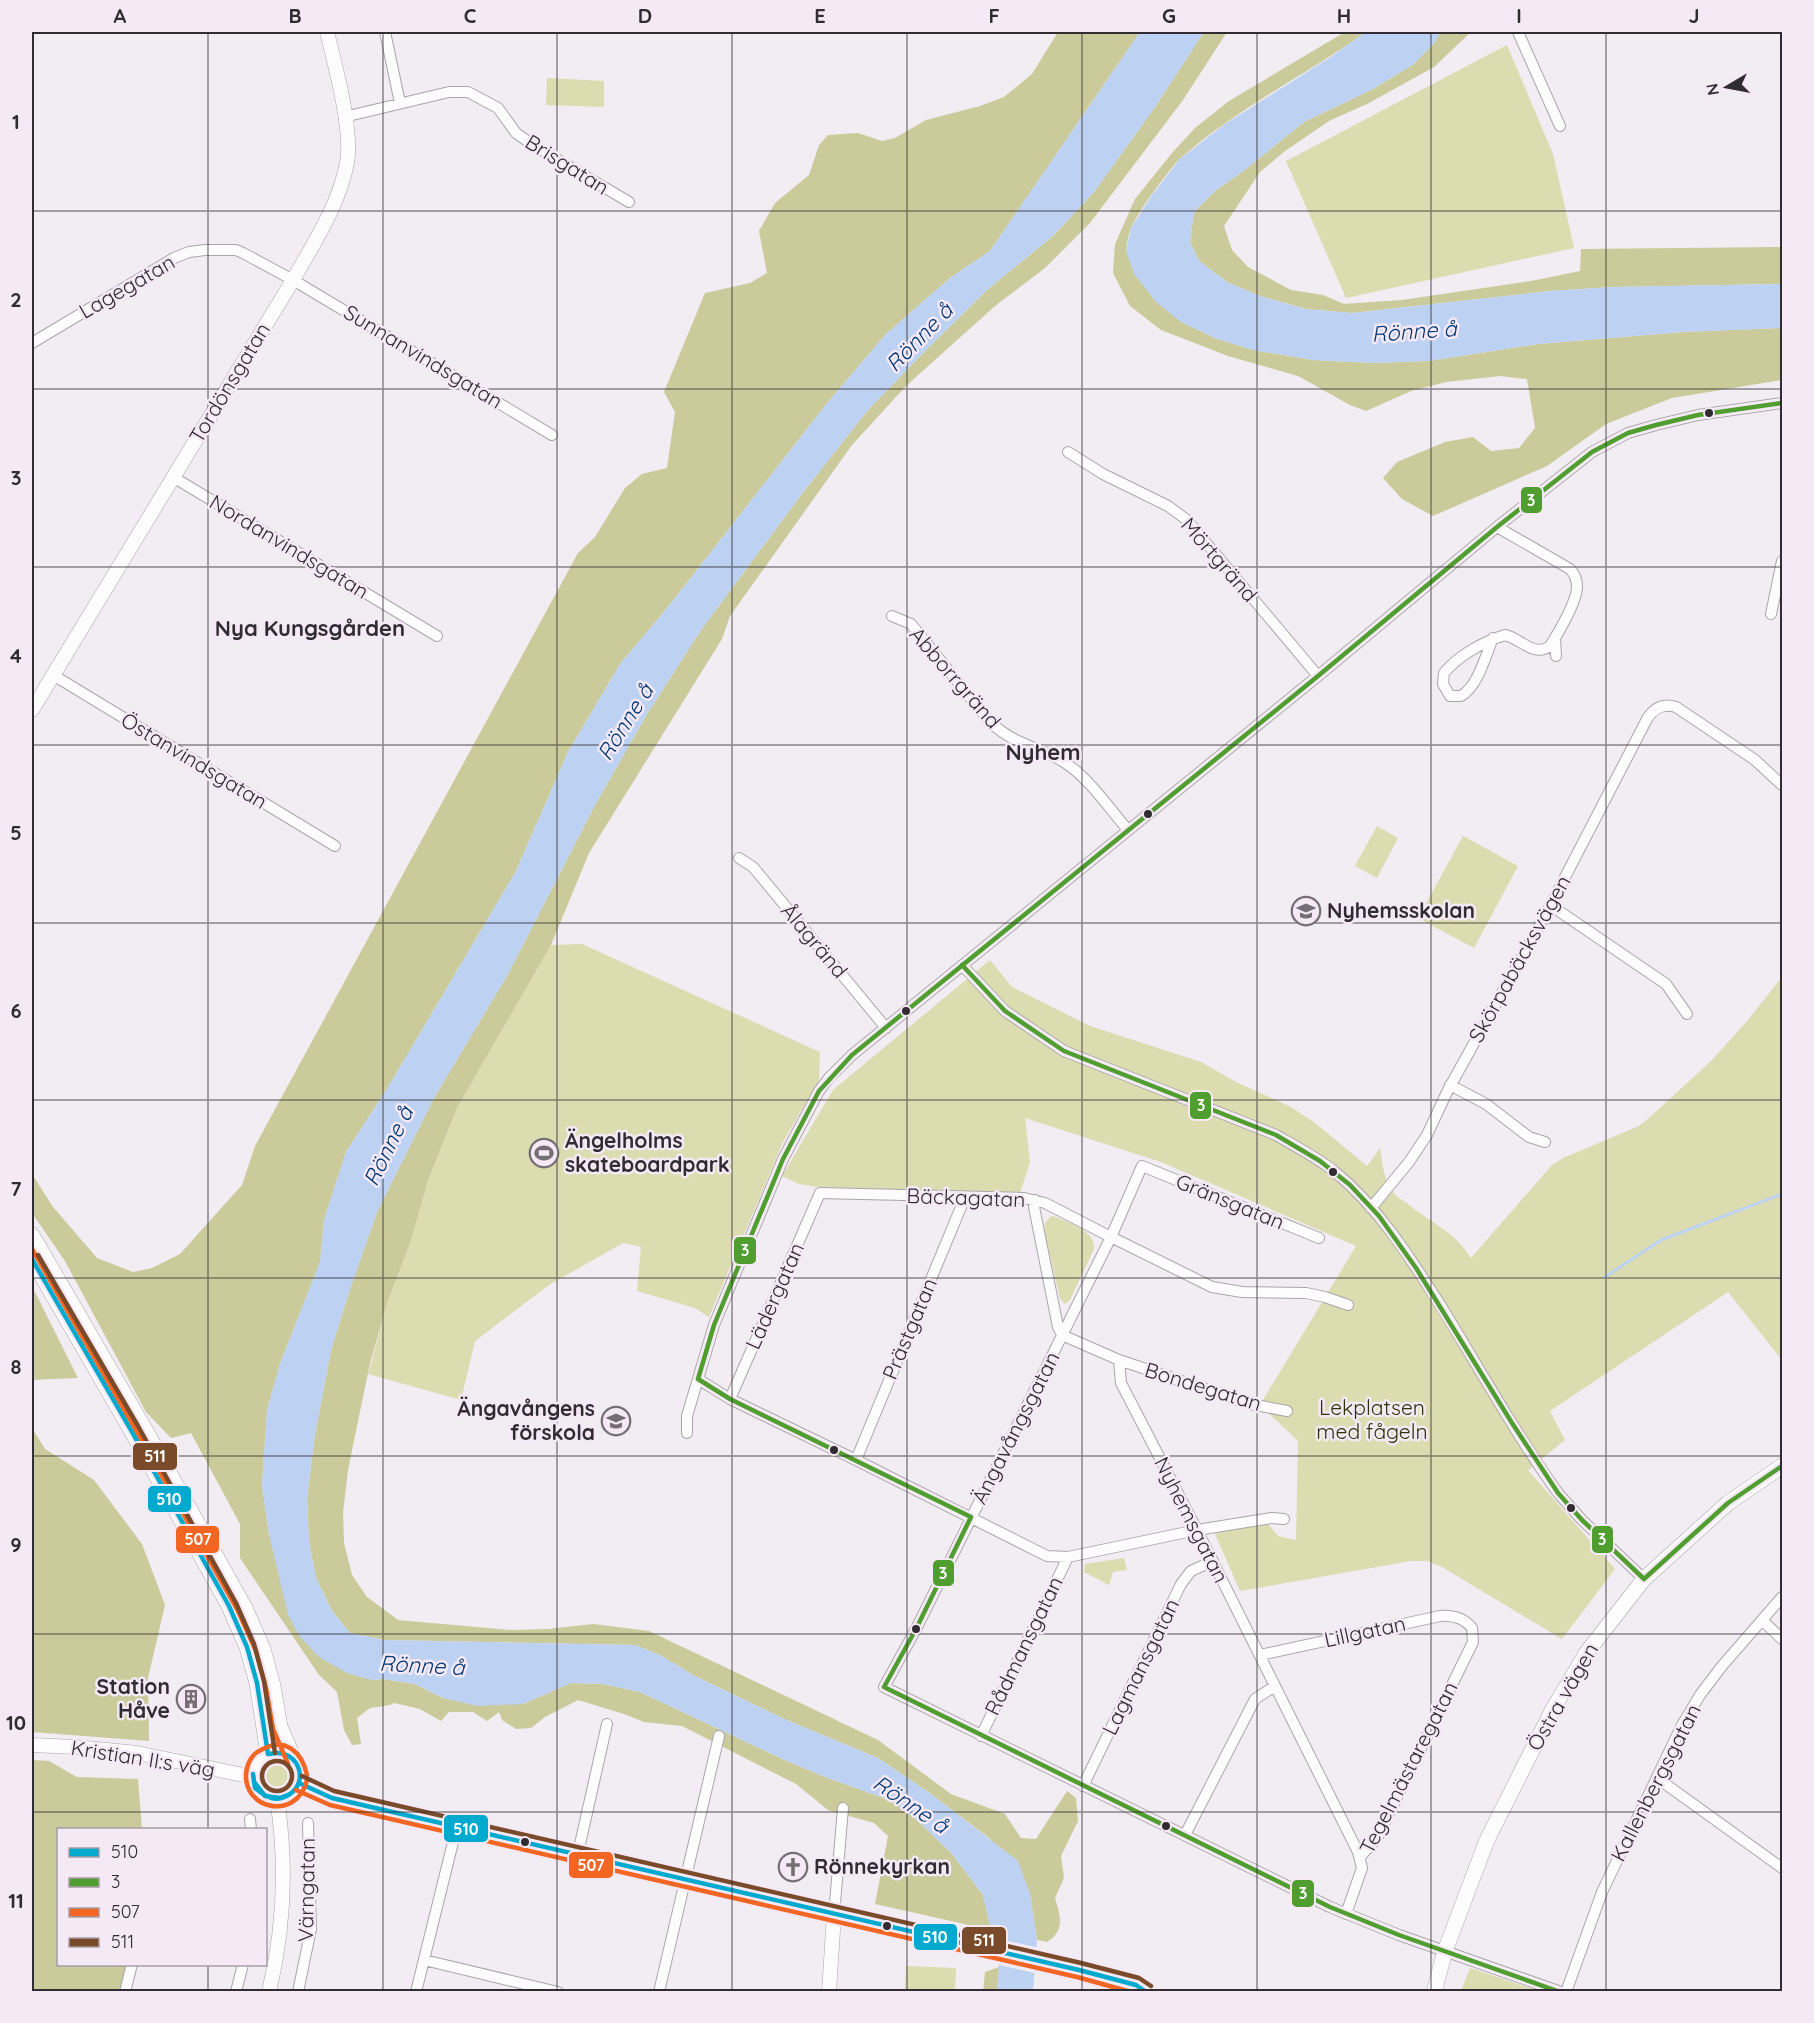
<svg xmlns="http://www.w3.org/2000/svg" width="1814" height="2023" viewBox="0 0 1814 2023" font-family="Quicksand,sans-serif">
<rect width="100%" height="100%" fill="#f2ecf3"/>
<path fill="#dbdcaf" d="M1507,45L1553,154L1574,248L1346,298L1286,161Z
M547,78L604,81V107L546,105Z
M1377,826L1398,838L1377,878L1355,866Z
M1463,836L1518,866L1474,948L1418,918Z
M582,944L820,1052L819,1080L783,1142L709,1317L695,1308L637,1291L641,1247L623,1243L549,1285L475,1341L461,1400L368,1374L388,1301L409,1246L429,1178L457,1108L551,945Z
M990,960L1012,987L1090,1026L1201,1062L1236,1082L1291,1107L1315,1123L1367,1166L1380,1148C1382,1162 1384,1181 1393,1192C1396,1197 1403,1200 1408,1204C1431,1223 1454,1231 1471,1258L1552,1165L1563,1158L1639,1126L1649,1118L1711,1061L1748,1020L1782,977V1360L1728,1292L1550,1411L1565,1440L1528,1470L1615,1569L1562,1639L1442,1567L1427,1561H1411L1240,1591L1215,1534L1265,1520L1278,1536L1296,1540L1298,1441L1260,1405L1356,1246L1161,1162L1025,1118L1030,1162L1020,1193L818,1187L799,1184L782,1176L833,1090Z
M1051,1216L1056,1217C1070,1224 1096,1231 1094,1249L1070,1300L1065,1304L1060,1299L1044,1229L1045,1223Z
M1124,1558L1127,1570L1113,1572L1109,1585L1084,1572L1085,1564Z
M266 1776a11 11 0 1 1 22 0a11 11 0 1 1-22 0Z
M906,1966L956,1968L955,1991H905Z
M1470,1968L1539,1991H1461Z"/>
<path fill="#caca9a" d="M1058,32H1140L990,251L950,278L886,334L828,402L668,607L620,664L568,752L516,871L390,1084L346,1152L324,1220L320,1262L280,1364L267,1410L262,1486L269,1534L277,1560L371,1680L382,1679L415,1684L443,1698L523,1704L570,1683L603,1684L640,1692L789,1762L828,1778L892,1801L918,1821L952,1854L983,1895L991,1930L875,1904L888,1836L874,1823L828,1810L796,1784L682,1726L644,1722L624,1714L578,1700L545,1717L531,1728L516,1729L502,1720L499,1712L487,1721L473,1712H449L441,1721L420,1709L394,1703L390,1705L370,1708L357,1718L361,1744L352,1745L344,1730L337,1692L319,1675L240,1558V1524L191,1433L171,1438L146,1412L65,1261L32,1213V1174L53,1207L97,1258L133,1272L152,1268L180,1254L242,1185L255,1146L578,553L595,537L625,488L642,474L667,468L675,412L664,392L705,293L750,283L767,273L759,231L775,203L809,175L819,145L828,135L858,133L882,141L895,138L926,120L980,106L1004,97L1032,74Z
M1204,32H1227L1183,100L1090,223L1045,268L995,306L906,386L852,445L730,616L722,639L589,853L551,945L457,1108L429,1178L409,1246L388,1301L370,1363L348,1470L343,1513L344,1543L352,1575L367,1597L398,1620L510,1630L548,1629L593,1624L649,1631L878,1740L951,1794L1005,1814L1021,1838L1036,1839L1067,1791L1076,1798L1078,1821L1061,1856L1064,1878L1055,1898C1060,1916 1066,1930 1047,1942L1037,1940L1030,1894L989,1838L931,1794L878,1758L782,1718L693,1675L660,1655L635,1645L384,1640L350,1633L332,1611L316,1578L309,1542L307,1498L315,1434L331,1350L350,1289L377,1212L434,1098L508,974L595,805L647,714L701,630L804,491L868,410L922,354L987,290L1054,235L1094,192L1155,107Z
M1345,32H1366C1306,75 1237,108 1181,158C1170,168 1136,214 1131,229C1128,235 1127,244 1126,251L1181,322L1215,338L1253,350L1313,360L1373,363L1429,361L1538,344L1683,332L1782,328V380L1672,398L1606,424L1547,466L1433,516L1402,499L1383,478L1397,462L1445,442L1473,437L1491,451L1519,448L1535,428L1527,379L1500,376L1446,382L1411,391L1366,411L1350,405L1298,376L1228,356L1161,330L1130,306L1113,273L1115,244L1135,199L1172,153L1195,128L1229,101Z
M1441,32H1471L1434,67L1367,104L1329,121L1285,151L1260,172L1224,226L1232,250L1248,267L1291,290L1323,295L1344,304L1402,300L1531,281L1580,271L1581,249L1782,247V284L1613,287L1550,291L1352,313L1306,309L1260,296L1227,282L1199,261L1190,242L1194,212L1215,191L1246,169L1304,122L1373,89L1414,64L1434,43Z
M32,1287L37,1296L78,1378L32,1380Z
M32,1428L45,1449L94,1480L142,1544L165,1605L148,1678L149,1741L32,1732Z
M32,1760L49,1761L77,1777L138,1779L142,1829L58,1830V1964L129,1965L119,1991H32Z
M999,1967L997,1991L983,1992L985,1972Z"/>
<path fill="#bdd2f2" d="M1140,32H1204L1155,107L1094,192L1054,235L987,290L922,354L868,410L804,491L701,630L647,714L595,805L508,974L434,1098L377,1212L350,1289L331,1350L315,1434L307,1498L309,1542L316,1578L332,1611L350,1633L384,1640L635,1645L660,1655L693,1675L782,1718L878,1758L931,1794L1018,1861L1030,1894L1037,1940L1033,1991H997L999,1967L983,1895L952,1854L918,1821L892,1801L828,1778L789,1762L640,1692L603,1684L571,1683L523,1704L478,1706L443,1698L415,1684L382,1679L371,1680L347,1673L319,1657L300,1637L288,1615L269,1534L262,1486L267,1410L280,1364L320,1262L324,1220L346,1152L390,1084L516,871L568,752L620,664L668,607L828,402L886,334L950,278L990,251Z
M1366,32H1441L1434,43L1414,64L1373,89L1304,122L1246,169L1215,191L1194,212L1190,242L1199,261L1227,282L1260,296L1306,309L1353,313L1550,291L1613,287L1782,284V328L1683,332L1538,344L1429,361L1373,363L1313,360L1253,350L1215,338L1181,322L1156,302L1134,274L1126,251L1131,228L1152,195L1180,159L1225,124L1332,56Z"/>
<path fill="#f2ecf3" d="M990,1937L1040,1948L1039,1974L995,1964Z"/>
<g fill="none" stroke-linecap="round" stroke-linejoin="round">
<path stroke="#bdd2f2" stroke-width="3" d="M1605,1277L1661,1240L1782,1194"/>
<g stroke="#aaa5aa" stroke-width="12">
<path id="minor" d="M385,32L400,103
M1518,32L1560,126
M344,117L449,92H468L498,108L516,133L533,145L629,202
M32,343L174,258L189,252L205,250H236L243,253L293,280L552,435
M1068,452L1103,474L1168,506L1187,520L1318,676
M173,477L437,636
M1771,614L1782,561
M892,616L911,624L990,722C1016,746 1036,745 1064,762C1088,777 1109,808 1128,830
M1493,638C1485,657 1478,686 1461,696H1450L1443,684L1444,673C1459,655 1483,642 1505,635C1520,638 1534,658 1550,646C1558,634 1577,601 1577,587C1577,579 1575,574 1570,569L1497,527
M1555,638L1556,656
M53,675L335,846
M739,858L753,867L886,1028
M1550,905L1666,984L1687,1014
M962,965L1005,1011L1064,1051L1276,1135C1295,1146 1316,1157 1334,1171C1378,1207 1409,1256 1439,1303C1478,1366 1515,1433 1558,1493L1582,1520L1644,1579
M1450,1085L1486,1104L1529,1137L1545,1142
M1035,1200L1034,1207L1058,1327L1062,1335L1119,1360L1121,1383L1197,1530L1358,1852L1362,1868L1346,1914
M1371,1208L1409,1162L1427,1135L1448,1090L1548,910L1647,719C1654,708 1663,703 1676,707L1755,760L1782,785
M1111,1237L1212,1287L1242,1292L1306,1293L1325,1297L1348,1305
M1319,1238L1142,1166L1111,1237L916,1629L884,1687L1330,1907L1399,1935L1561,1992
M1119,1360L1250,1404L1287,1411
M698,1379L730,1399L856,1460L1047,1556L1068,1557L1197,1530L1272,1518L1284,1519
M730,1399L820,1193L1024,1198L1045,1203L1105,1234
M687,1433V1416L714,1325L783,1159L819,1091L829,1078L852,1055L1318,676L1497,527L1592,452L1628,433L1656,425L1698,415L1782,403
M856,1460L961,1207V1197
M1762,1620L1782,1639
M1260,1655L1440,1616C1453,1615 1464,1618 1472,1628L1473,1642L1377,1838L1360,1857
M981,1736L1068,1557
M1657,1778L1782,1868
M1083,1786L1181,1584L1191,1571L1213,1561
M250,1819L251,1830
M1185,1835L1255,1699L1275,1686
M578,1853L607,1724
M834,1915L843,1808
M424,1960L558,1992
M125,1992L132,1964
M236,1992L243,1964
M298,1992L311,1929L308,1823
M416,1992L457,1826
M659,1992L719,1736
M1566,1992L1602,1892L1682,1725L1700,1695L1722,1666L1782,1597"/>
</g>
<g stroke="#aaa5aa" stroke-width="15">
<path id="tertiary" d="M32,710L293,280C314,243 339,205 347,163C353,130 335,65 327,32
M32,1745L76,1747L137,1753L253,1777
M269,1992C284,1929 287,1863 277,1799
M829,1992L834,1915"/>
</g>
<g stroke="#aaa5aa" stroke-width="16">
<path id="secondary" d="M32,1235L147,1433L245,1608L263,1649L273,1686L280,1727L295,1761
M32,1259L131,1430L229,1606L247,1647L257,1683L268,1754
M254 1776a23 23 0 1 1 46 0a23 23 0 1 1-46 0Z
M299,1783L332,1798L1079,1970L1136,1985L1147,1992
M1434,1992L1445,1951L1487,1840L1553,1709L1587,1652L1644,1579L1728,1503L1782,1466"/>
</g>
<use href="#minor" stroke="#fdfcfd" stroke-width="10"/>
<use href="#tertiary" stroke="#fdfcfd" stroke-width="14"/>
<use href="#secondary" stroke="#fdfcfd" stroke-width="15"/>
<g stroke="#f5e9f6" stroke-width="9">
<path id="bus-1" d="M32,1259L131,1430L229,1606L247,1647L257,1683L268,1754
M270,1754C296,1747 311,1779 290,1794
M253,1774L254,1782L265,1796L280,1798L290,1794
M253,1774L255,1788C267,1798 276,1803 290,1794
M299,1783L332,1798L1079,1970L1136,1985L1146,1992"/>
</g>
<g stroke="#f5e9f6" stroke-width="9">
<path id="bus-2" d="M962,965L1005,1011L1064,1051L1276,1135L1320,1161L1350,1185L1379,1216L1416,1268L1512,1423L1558,1493L1582,1520L1644,1579L1728,1503L1782,1466
M1560,1992L1399,1935L1330,1907L884,1687L916,1629L971,1517L730,1399L698,1379L714,1325L783,1159L819,1091L852,1055L1318,676L1497,527L1592,452L1628,433L1656,425L1698,415L1782,403"/>
</g>
<g stroke="#f5e9f6" stroke-width="9">
<path id="bus-3" d="M32,1249L140,1437L238,1611L256,1651L266,1688L273,1729L288,1764
M307,1780C297,1823 238,1809 247,1768C249,1760 254,1753 261,1750C285,1736 302,1752 307,1775
M296,1790L330,1805L1077,1977L1131,1992"/>
</g>
<g stroke="#f5e9f6" stroke-width="9">
<path id="bus-4" d="M38,1255L138,1426L236,1603L254,1644L264,1681L275,1753
M262 1776a15 15 0 1 1 30 0a15 15 0 1 1-30 0Z
M302,1776L334,1791L1081,1963L1139,1978L1151,1986"/>
</g>
<use href="#bus-1" stroke="#00a9ce" stroke-width="4.5"/>
<use href="#bus-2" stroke="#509e2f" stroke-width="4.5"/>
<use href="#bus-3" stroke="#f26522" stroke-width="4.5"/>
<use href="#bus-4" stroke="#7a4b2a" stroke-width="4.5"/>
</g>
<path fill="none" stroke="#312c31" stroke-width="1.5" stroke-opacity="0.55" d="M208,32V1830M383,32V1992M557,32V1992M732,32V1992M907,32V1992M1082,32V1992M1257,32V1992M1431,32V1992M1606,32V1992M32,211H1782M32,389H1782M32,567H1782M32,745H1782M32,923H1782M32,1100H1782M32,1278H1782M32,1456H1782M32,1634H1782M32,1812H1782M208,1964V1992"/>
<defs>
<g id="school-ring" transform="scale(1.5)"><circle r="9.5" fill="#f5e9f6" stroke="#756f75" stroke-width="1.5"/><path d="M0-5L7-2L0 1L-7-2ZM-4 1L0 2.5L4 1V4Q0 6-4 4Z" fill="#756f75"/></g>
<g id="stadium-ring" transform="scale(1.5)"><circle r="9.5" fill="#f5e9f6" stroke="#756f75" stroke-width="1.5"/><path d="M0-5a6.5 5 0 1 0 0 10a6.5 5 0 1 0 0-10ZM-3.5-1.8h7v3.6h-7Z" fill="#756f75"/></g>
<g id="building-ring" transform="scale(1.5)"><circle r="9.5" fill="#f5e9f6" stroke="#756f75" stroke-width="1.5"/><path d="M-4-6H4V6H1V3H-1V6H-4ZM-2.5-4.3h1.7v1.8h-1.7ZM.8-4.3h1.7v1.8H.8ZM-2.5-1h1.7V.8h-1.7ZM.8-1h1.7V.8H.8Z" fill="#756f75"/></g>
<g id="church-ring" transform="scale(1.5)"><circle r="9.5" fill="#f5e9f6" stroke="#756f75" stroke-width="1.5"/><path d="M-1.2-6h2.4v3.5h3.3v2.4h-3.3V6h-2.4V-.1h-3.3v-2.4h3.3Z" fill="#756f75"/></g>
</defs>
<g fill-rule="evenodd">
<use href="#school-ring" x="1306" y="911"/>
<use href="#stadium-ring" x="544" y="1153"/>
<use href="#school-ring" x="616" y="1421"/>
<use href="#building-ring" x="191" y="1699"/>
<use href="#church-ring" x="793" y="1867"/>
</g>
<g fill="#312c31" stroke="#f5e9f6" stroke-width="2">
<circle cx="1709" cy="413" r="5"/>
<circle cx="1148" cy="814" r="5"/>
<circle cx="906" cy="1011" r="5"/>
<circle cx="1333" cy="1172" r="5"/>
<circle cx="834" cy="1450" r="5"/>
<circle cx="1571" cy="1508" r="5"/>
<circle cx="916" cy="1629" r="5"/>
<circle cx="1166" cy="1826" r="5"/>
<circle cx="525" cy="1842" r="5"/>
<circle cx="887" cy="1926" r="5"/>
</g>
<g text-anchor="middle" stroke-width="5" stroke-linejoin="round" paint-order="stroke">
<g font-size="21" fill="#312c31" stroke="#f5e9f6">
<text transform="translate(567 165) rotate(32)" y="7">Brisgatan</text>
<text transform="translate(127 287) rotate(-30)" y="7">Lagegatan</text>
<text transform="translate(423 357) rotate(31)" y="7">Sunnanvindsgatan</text>
<text transform="translate(230 383) rotate(-59)" y="7">Tordönsgatan</text>
<text transform="translate(289 547) rotate(31)" y="7">Nordanvindsgatan</text>
<text transform="translate(1219 560) rotate(49)" y="7">Mörtgränd</text>
<text transform="translate(955 678) rotate(49)" y="7">Abborrgränd</text>
<text transform="translate(194 761) rotate(31)" y="7">Östanvindsgatan</text>
<text transform="translate(814 941) rotate(50)" y="7">Ålagränd</text>
<text transform="translate(1520 959) rotate(-61)" y="7">Skörpabäcksvägen</text>
<text transform="translate(966 1198) rotate(2)" y="7">Bäckagatan</text>
<text transform="translate(1230 1202) rotate(22)" y="7">Gränsgatan</text>
<text transform="translate(775 1296) rotate(-66)" y="7">Lädergatan</text>
<text transform="translate(910 1329) rotate(-67)" y="7">Prästgatan</text>
<text transform="translate(1203 1387) rotate(17)" y="7">Bondegatan</text>
<text transform="translate(1016 1428) rotate(-63)" y="7">Ängavångsgatan</text>
<text transform="translate(1191 1520) rotate(63)" y="7">Nyhemsgatan</text>
<text transform="translate(1365 1632) rotate(-12)" y="7">Lillgatan</text>
<text transform="translate(1024 1646) rotate(-64)" y="7">Rådmansgatan</text>
<text transform="translate(1141 1667) rotate(-64)" y="7">Lagmansgatan</text>
<text transform="translate(1563 1697) rotate(-60)" y="7">Östra vägen</text>
<text transform="translate(143 1759) rotate(9)" y="7">Kristian II:s väg</text>
<text transform="translate(1409 1768) rotate(-63)" y="7">Tegelmästaregatan</text>
<text transform="translate(1656 1783) rotate(-63)" y="7">Kallenbergsgatan</text>
<text transform="translate(307 1890) rotate(-89)" y="7">Värngatan</text>
</g>
<g font-size="21" font-weight="bold" fill="#312c31" stroke="#f5e9f6" text-anchor="start">
<text x="1327" y="918">Nyhemsskolan</text>
<text x="565" y="1148">Ängelholms<tspan x="565" dy="24">skateboardpark</tspan></text>
<text x="595" y="1416" text-anchor="end">Ängavångens<tspan x="595" dy="24">förskola</tspan></text>
<text x="170" y="1694" text-anchor="end">Station<tspan x="170" dy="24">Håve</tspan></text>
<text x="814" y="1874">Rönnekyrkan</text>
</g>
<g font-size="21" fill="#2f3107" stroke="#f5e9f6">
<text x="1372" y="1415">Lekplatsen<tspan x="1372" dy="24">med fågeln</tspan></text>
</g>
<g font-size="22" font-style="italic" fill="#013876" stroke="#f5e9f6">
<text transform="translate(1414 331) rotate(-4)" y="8">Rönne å</text>
<text transform="translate(919 337) rotate(-46)" y="8">Rönne å</text>
<text transform="translate(625 722) rotate(-58)" y="8">Rönne å</text>
<text transform="translate(388 1146) rotate(-64)" y="8">Rönne å</text>
<text transform="translate(422 1665) rotate(3)" y="8">Rönne å</text>
<text transform="translate(911 1804) rotate(34)" y="8">Rönne å</text>
</g>
<g font-size="22" font-weight="bold" fill="#312c31" stroke="#f5e9f6">
<text x="310" y="636">Nya Kungsgården</text>
<text x="1043" y="760">Nyhem</text>
</g>
</g>
<g stroke="#f5e9f6" stroke-width="2">
<rect x="1520" y="486" width="23" height="28" rx="6" fill="#509e2f"/>
<rect x="1189" y="1091" width="23" height="29" rx="6" fill="#509e2f"/>
<rect x="733" y="1236" width="24" height="29" rx="6" fill="#509e2f"/>
<rect x="132" y="1442" width="46" height="29" rx="6" fill="#7a4b2a"/>
<rect x="147" y="1485" width="45" height="28" rx="6" fill="#00a9ce"/>
<rect x="175" y="1525" width="45" height="29" rx="6" fill="#f26522"/>
<rect x="1591" y="1525" width="23" height="29" rx="6" fill="#509e2f"/>
<rect x="932" y="1559" width="23" height="28" rx="6" fill="#509e2f"/>
<rect x="443" y="1814" width="46" height="29" rx="6" fill="#00a9ce"/>
<rect x="568" y="1851" width="46" height="28" rx="6" fill="#f26522"/>
<rect x="1291" y="1879" width="24" height="29" rx="6" fill="#509e2f"/>
<rect x="913" y="1923" width="45" height="28" rx="6" fill="#00a9ce"/>
<rect x="961" y="1926" width="46" height="29" rx="6" fill="#7a4b2a"/>
</g>
<g font-size="16" text-anchor="middle" font-weight="bold" fill="#fff">
<text x="1531" y="506">3</text>
<text x="1201" y="1111">3</text>
<text x="745" y="1256">3</text>
<text x="155" y="1462">511</text>
<text x="169" y="1505">510</text>
<text x="198" y="1545">507</text>
<text x="1602" y="1545">3</text>
<text x="943" y="1579">3</text>
<text x="466" y="1835">510</text>
<text x="591" y="1871">507</text>
<text x="1303" y="1899">3</text>
<text x="935" y="1943">510</text>
<text x="984" y="1946">511</text>
</g>
<rect width="1814" height="2023" fill="none" stroke="#f5e9f6" stroke-width="66"/>
<rect x="57" y="1828" width="210" height="138" fill="#f5e9f6" stroke="#a79da7" stroke-width="1.5"/>
<rect x="69" y="1848" width="30" height="9" fill="#00a9ce" stroke="#a79da7" stroke-width="1.5"/>
<text x="111" y="1858" font-size="18" fill="#312c31">510</text>
<rect x="69" y="1878" width="30" height="9" fill="#509e2f" stroke="#a79da7" stroke-width="1.5"/>
<text x="111" y="1888" font-size="18" fill="#312c31">3</text>
<rect x="69" y="1908" width="30" height="9" fill="#f26522" stroke="#a79da7" stroke-width="1.5"/>
<text x="111" y="1918" font-size="18" fill="#312c31">507</text>
<rect x="69" y="1938" width="30" height="9" fill="#7a4b2a" stroke="#a79da7" stroke-width="1.5"/>
<text x="111" y="1948" font-size="18" fill="#312c31">511</text>
<g transform="translate(1727 87) rotate(260)" stroke="#f5e9f6" stroke-width="4.5" paint-order="stroke">
<path d="M0-4.5L10 22L0 15L-10 22Z" fill="#312c31"/>
<text y="-9" font-size="16" font-weight="bold" text-anchor="middle" fill="#312c31">N</text>
</g>
<rect x="33" y="33" width="1748" height="1957" fill="none" stroke="#312c31" stroke-width="2"/>
<g font-size="20" text-anchor="middle" font-weight="bold" fill="#312c31">
<text x="120" y="23">A</text>
<text x="295" y="23">B</text>
<text x="470" y="23">C</text>
<text x="645" y="23">D</text>
<text x="820" y="23">E</text>
<text x="994" y="23">F</text>
<text x="1169" y="23">G</text>
<text x="1344" y="23">H</text>
<text x="1519" y="23">I</text>
<text x="1694" y="23">J</text>
<text x="16" y="129">1</text>
<text x="16" y="307">2</text>
<text x="16" y="485">3</text>
<text x="16" y="663">4</text>
<text x="16" y="840">5</text>
<text x="16" y="1018">6</text>
<text x="16" y="1196">7</text>
<text x="16" y="1374">8</text>
<text x="16" y="1552">9</text>
<text x="16" y="1730">10</text>
<text x="16" y="1908">11</text>
</g>
</svg>
